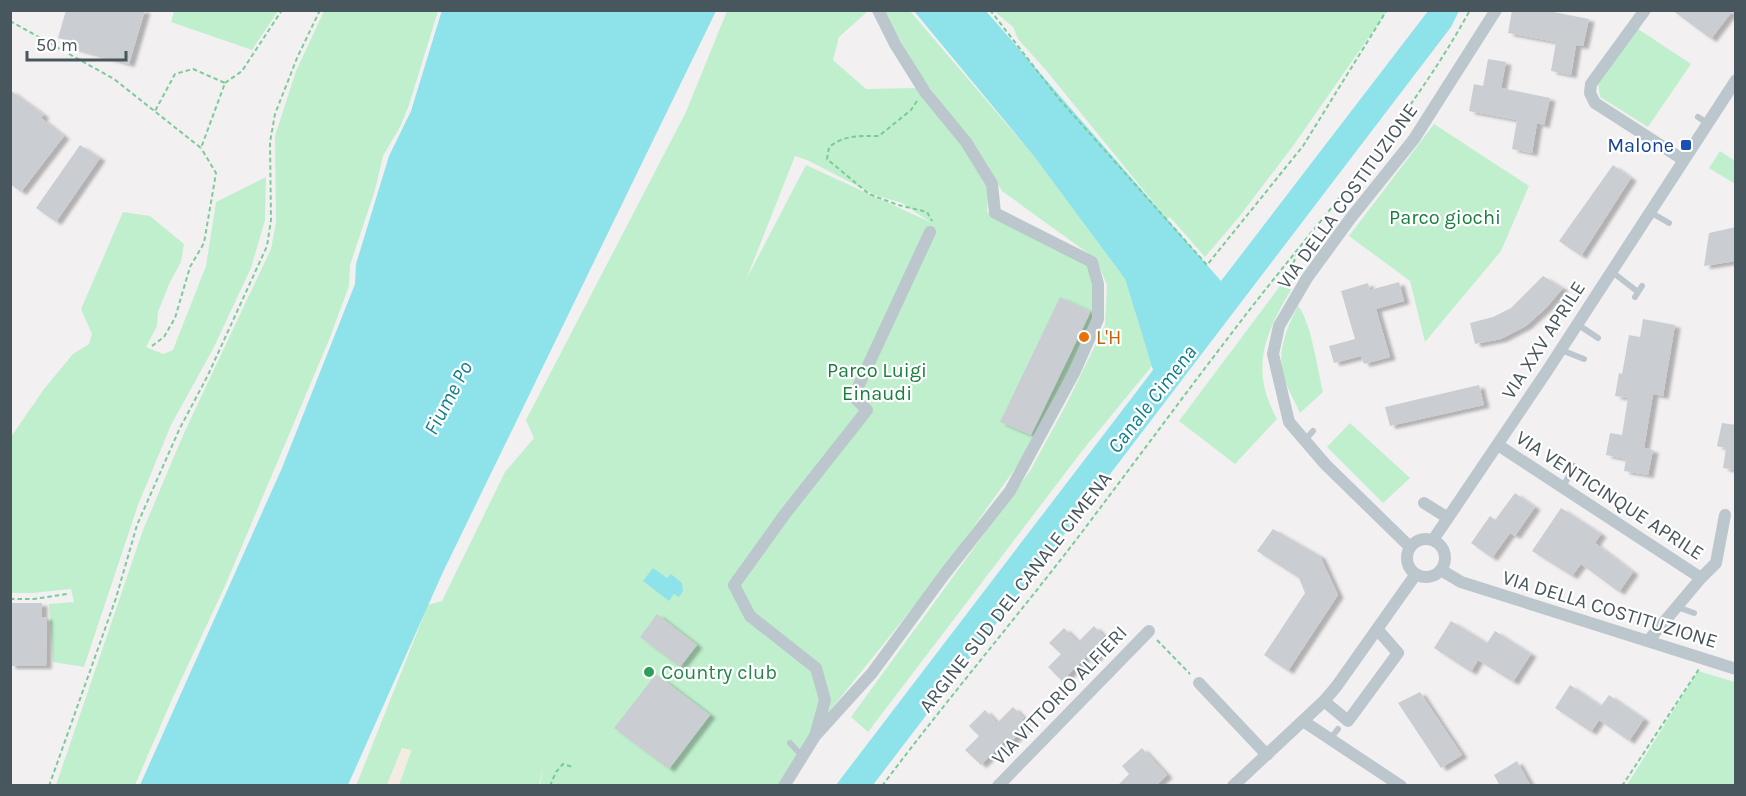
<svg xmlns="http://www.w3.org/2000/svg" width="1746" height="796" viewBox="0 0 1746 796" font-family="Karla,sans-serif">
<defs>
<filter id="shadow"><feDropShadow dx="5.5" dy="3" stdDeviation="1.5" flood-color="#0004"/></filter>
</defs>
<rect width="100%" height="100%" fill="#f3f0f1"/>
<path fill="#c0efcd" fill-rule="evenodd" d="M174,11V10L278,11L252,50L171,22Z
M324,11H438L409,105L400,127L383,156L375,190L350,265L349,286L329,340L225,586L173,697L135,785H56L143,530L184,433L271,249L276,222L275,136L296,71Z
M727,11H868L839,37L833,60L866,89L918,88L963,145L989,185L987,212L1088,264L1096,296L1090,329L1056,398L1019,463L943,570L808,738L796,761L778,785H540L543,769L539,785H399L411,751L402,748L387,785L356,786L428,605L442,601L505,472L534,438L526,420L686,112ZM795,156L807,160L875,195L902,203L930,222L806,165L746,280Z
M883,11H910L1033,155L1125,279L1152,366L1082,451L868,732L851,717L1030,471L1066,405L1105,325L1107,285L1096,259L1002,191L971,142L923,79Z
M994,11H1387L1293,146L1239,217L1205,257L1170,217L1167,219L1045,69L1018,39L1013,27Z
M1635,27L1691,64L1648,127L1600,97L1598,83Z
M1434,124L1529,186L1501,251L1425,342L1410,281L1349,236Z
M1720,151L1735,161V184L1709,168Z
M266,177L265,220L251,268L213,349L171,425L138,505L84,667L53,662L49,604L74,602L71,589L33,593H11V437L44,389L73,354L89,344L92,334L81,309L123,212L150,216L184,244L181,262L169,284L158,312L157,326L146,347L163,354L173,350L206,266L216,202Z
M1283,282L1292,288C1265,334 1249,368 1277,419L1235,464L1179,421Z
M1298,306C1311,321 1318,372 1323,392L1300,413C1295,401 1286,387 1283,374C1277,352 1287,326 1298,306Z
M1350,423L1410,478L1383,503L1327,447Z
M1698,671L1735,682V785H1627Z"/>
<path fill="#f3ece2" d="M402,748L411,750L399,785H387Z"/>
<path fill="#8ee3eb" d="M442,10L716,11L443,572L348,785H140L282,468L355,284L356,264L389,156L411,111Z
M914,11H986L1221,281L1428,11H1459L1451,27L873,785H836L1153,370L1125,279L1033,155Z
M653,568L667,578L671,574L682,583L683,591L679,597L674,594L669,601L643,581Z"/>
<path fill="#caced3" filter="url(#shadow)" d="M66,10H145L129,64L71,47L73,42L58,38Z
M1512,10H1543L1589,19L1583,46L1576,45L1571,75L1551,71L1556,42L1508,33Z
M1672,10H1733L1711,39Z
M1488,59L1506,62L1501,88L1550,98L1544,125L1537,123L1532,153L1512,149L1517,120L1469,111L1474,84L1483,86Z
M10,90L44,115L41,118L64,136L21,192L10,184Z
M80,145L100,158L56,222L36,208Z
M1613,165L1631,178L1581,256L1559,241Z
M1736,227V261L1704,266L1709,233Z
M1543,276L1563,288L1546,308L1526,326L1501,339L1475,344L1470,323L1493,317L1511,308Z
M1399,282L1404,301L1376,309L1390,357L1364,364L1361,356L1334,363L1329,346L1355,339L1341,291L1368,283L1370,290Z
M1060,297L1090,311V313L1031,435L1000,422Z
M1643,319L1675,325L1663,396L1653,394L1644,448L1653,450L1648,475L1624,471L1626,459L1606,455L1610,433L1622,435L1628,398L1615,396L1619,373L1622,374L1629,335L1640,337Z
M1479,385L1484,405L1390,426L1385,407Z
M1722,423L1736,425V470L1723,468L1726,448L1717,446Z
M1515,493L1535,507L1515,536L1510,533L1492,558L1471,543L1490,516L1495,520Z
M1561,508L1601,534L1595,543L1633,572L1619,592L1581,564L1572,576L1532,551Z
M1273,529L1320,556L1338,595L1288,671L1264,655L1305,593L1299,578L1257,551Z
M10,603H42V617H47L46,666H10Z
M657,614L697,645L680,667L640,637Z
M1451,621L1487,643L1495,631L1531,654L1513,682L1478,660L1471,672L1434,648Z
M1094,626L1104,636L1100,640L1107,646L1091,662L1086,657L1062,681L1048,667L1061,654L1049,643L1064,628L1078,642Z
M656,674L710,715L669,769L614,728Z
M1570,685L1601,706L1609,695L1644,719L1629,741L1599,720L1591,732L1555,708Z
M1420,692L1462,755L1441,768L1398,703Z
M1013,707L1024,718L1022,720L1027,726L1008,745L1005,741L981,765L965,750L979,736L969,726L985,710L997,723Z
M1142,748L1167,775L1156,786H1117L1129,774L1122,766Z
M1517,761L1531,786H1500L1494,775Z"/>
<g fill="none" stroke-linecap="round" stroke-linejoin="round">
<path stroke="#79cc99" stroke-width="2" stroke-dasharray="4.5 3" stroke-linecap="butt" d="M990,10L1059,99L1207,265L1303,146L1387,10
M10,21L114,79L201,148L225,83L193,69L175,74L155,111
M225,83L242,71L282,10
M917,101L911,110L879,136C859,136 844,135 829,147L827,159L869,194L898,205L927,212L932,221
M1291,283L1287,278C1288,269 1295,264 1296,254
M152,346L164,337L175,318L190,267L204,243L216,173L201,148
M10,599H34L67,594
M1157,640L1190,674
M49,786L116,598L137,525L179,430L208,375L267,246L271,220L270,142L275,114L297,58L320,10
M550,786L556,772L563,764L573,767
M882,786C945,702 1012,623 1076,540C1132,466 1187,391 1244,317C1321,217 1409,122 1470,10
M1622,786L1699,669"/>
<path stroke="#bcc6cd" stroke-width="6" d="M1698,117L1707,123
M1650,212L1669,223
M1611,271L1638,292
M1635,297L1642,286
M1577,324L1598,338
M1561,350L1584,359
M1305,440L1313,431
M1563,487L1574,466
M1677,607L1694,613
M1330,739L1338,729
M790,743L803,757"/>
<path stroke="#bcc6cd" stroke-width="12" d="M1645,10L1591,84L1590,93L1595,103L1682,159
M1498,445L1701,578L1648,641
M1424,503L1448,518
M1407 558a19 19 0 1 1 38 0a19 19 0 1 1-38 0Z
M1433,540L1547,371L1736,80
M1410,547L1325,464L1289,422L1273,354L1279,326L1307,278L1350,219L1414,139L1496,10
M1441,570L1461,582L1736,669
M1701,578L1716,563L1725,515
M1199,683L1267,755
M1324,701L1348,721L1398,653L1377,629
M1303,721L1401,786
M815,736L872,673L944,575L1010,491L1074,373L1098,319V284L1092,262L995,213L992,184L966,142L925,92L895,44L878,10
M784,786L815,736L825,700L816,668L750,616L734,585L785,514L867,410L855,398L858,387L930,232
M998,786L1149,631
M1233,786L1324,701L1336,687L1416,574"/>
</g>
<rect fill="#1a4fb4" stroke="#fff" stroke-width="2" x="1680" y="139" width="12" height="12" rx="3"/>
<circle fill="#e8710a" stroke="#fff" stroke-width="2" cx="1084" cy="337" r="6"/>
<circle fill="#2e9e5b" stroke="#fff" stroke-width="2" cx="649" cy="672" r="6"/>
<g text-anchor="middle" stroke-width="4.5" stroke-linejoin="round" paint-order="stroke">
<g font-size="20" fill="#164399" stroke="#fff" text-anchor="end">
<text x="1674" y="152">Malone</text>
</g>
<g font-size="20" fill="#48565e" stroke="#fff">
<text transform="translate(1347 196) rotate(-54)" y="7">VIA DELLA COSTITUZIONE</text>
<text transform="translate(1543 340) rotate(-57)" y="7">VIA XXV APRILE</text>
<text transform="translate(1610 495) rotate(33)" y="7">VIA VENTICINQUE APRILE</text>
<text transform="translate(1015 592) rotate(-52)" y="7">ARGINE SUD DEL CANALE CIMENA</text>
<text transform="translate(1610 609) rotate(17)" y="7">VIA DELLA COSTITUZIONE</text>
<text transform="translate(1059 695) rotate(-46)" y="7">VIA VITTORIO ALFIERI</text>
</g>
<g font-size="20" fill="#197f40" stroke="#fff">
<text x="1445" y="224">Parco giochi</text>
<text x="877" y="377">Parco Luigi<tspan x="877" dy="23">Einaudi</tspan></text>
</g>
<g font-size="20" fill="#c56008" stroke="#fff" text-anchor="start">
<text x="1096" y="344">L'H</text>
</g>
<g font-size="20" fill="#27864d" stroke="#fff" text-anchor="start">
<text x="661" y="679">Country club</text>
</g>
<g font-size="21" font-style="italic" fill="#0f808b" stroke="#fff">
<text transform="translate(448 398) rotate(-62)" y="7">Fiume Po</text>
<text transform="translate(1152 399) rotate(-52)" y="7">Canale Cimena</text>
</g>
</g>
<rect width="1746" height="796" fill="none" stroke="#48565e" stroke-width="24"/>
<path d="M27 51v9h99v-9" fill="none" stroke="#48565e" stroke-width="3"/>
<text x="36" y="51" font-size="18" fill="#48565e" stroke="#ffffff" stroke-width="4.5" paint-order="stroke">50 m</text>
</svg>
